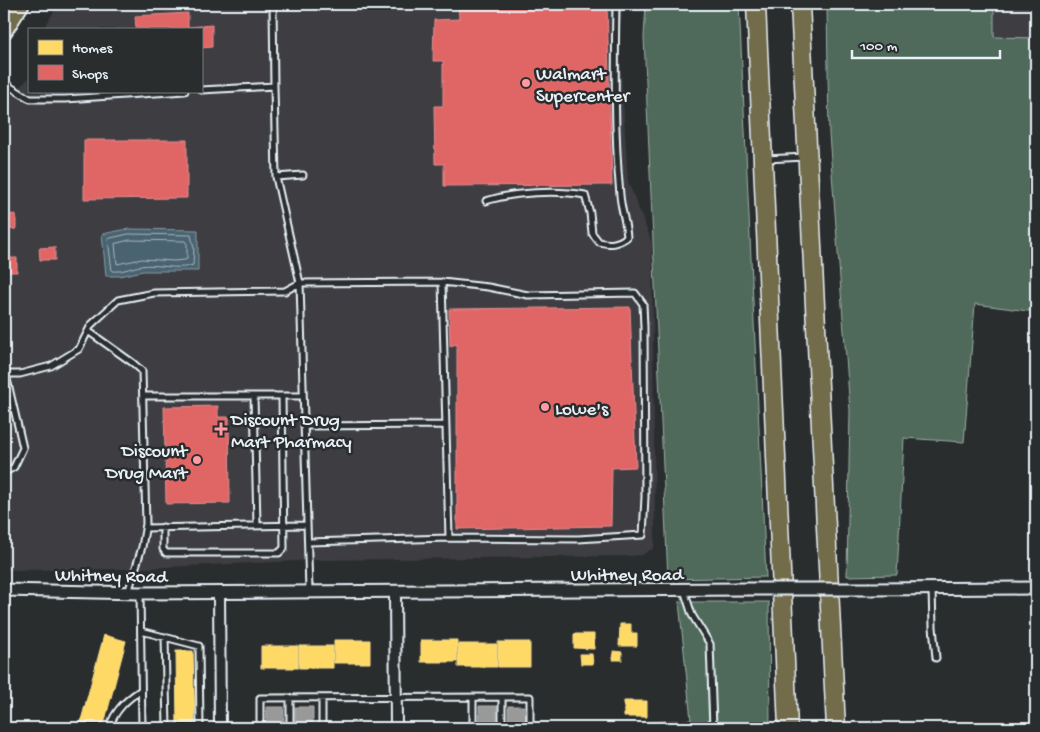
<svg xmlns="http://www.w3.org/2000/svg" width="1040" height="732" viewBox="0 0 1040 732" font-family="'Gochi Hand',sans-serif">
<rect width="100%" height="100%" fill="#2a2d2e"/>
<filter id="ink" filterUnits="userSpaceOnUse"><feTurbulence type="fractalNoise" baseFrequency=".02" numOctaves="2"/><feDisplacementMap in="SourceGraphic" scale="10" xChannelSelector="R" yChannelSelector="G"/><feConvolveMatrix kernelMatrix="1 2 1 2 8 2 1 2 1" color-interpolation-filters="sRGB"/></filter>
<g filter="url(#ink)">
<path fill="#3e3d43" d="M59,4H623L619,37L628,181L652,243L655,535L654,548L642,555L627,556L316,560L124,569L4,570V102L29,78V91H201V29H43Z
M994,4H1036V38H994Z"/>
<path fill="#506b5a" stroke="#9caea9" d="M646,4H739L766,577L668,579L644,37Z
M827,4H994V37L1036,38V312L975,304L964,442L904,438L897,575L847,576L850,410L829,134Z
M679,602H769L770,728H647V722L691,720Z"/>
<path fill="#4a636f" stroke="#899ca6" d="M128,229L198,230V271H143L119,276H106L102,234Z"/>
<path fill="#ffd966" stroke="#f8e092" d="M620,624H631V633H637V646H619Z
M574,634H594V649L574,648Z
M104,635L126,641L103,728H79Z
M334,640H370V663H334Z
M421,640H457V662H421Z
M498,642H530V667H498Z
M458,644H497V667H458Z
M261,646H298V668H261Z
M299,646H333V668H299Z
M176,651H193L195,728H177Z
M613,651L622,652V660H613Z
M580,654H592L593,664H581Z
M624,701H647V717H624Z
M348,724H370V728H348Z
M421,724H444V728H421Z"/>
<path fill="#e06666" stroke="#e29092" d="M458,4H607L612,185L444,186V164H435L434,106H443V61H433L434,20L459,19Z
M188,13V27L212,25V47L201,48V29H136L135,16Z
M84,140H187V198L84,199Z
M16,214V229L4,230V215Z
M55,247V260H40L39,248Z
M4,258H17V272H4Z
M630,307L636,467L612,468L611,526L457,529V344L450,346L449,309Z
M218,406V417H229L230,503L166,504L164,407Z"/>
<path fill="#999" stroke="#b1b3b6" d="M479,706H497V728H479Z
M508,706H526L527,728H508Z
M266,707H284V728H266Z
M295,707H313V728H295Z"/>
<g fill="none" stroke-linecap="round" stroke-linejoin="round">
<path stroke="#a9b8c1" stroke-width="1" d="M129,234L191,235L194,248L193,265C177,271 157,263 140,266C130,268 122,272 112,271L108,239Z
M130,240L185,241L187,244V259L185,260L174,261L142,259L117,264L115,244Z"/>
<g stroke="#e8f1f8" stroke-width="9">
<path id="service" d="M4,83L30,99H65L185,91
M274,86L276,177L303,175
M201,90L274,86L273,4
M766,159L805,157
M276,177L300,283L309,591
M486,201C513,192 557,190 585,195L590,213L592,233L599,242C610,245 617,244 627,237C626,222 621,209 620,195C614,132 615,67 616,4
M88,331L133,363L142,371L146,524L142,547L128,593
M4,366L23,448L14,467L4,473
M4,374H20L51,366L79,349L91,325L118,300L154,293L285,291L300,283L442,282L488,287L528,295L635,293L643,304L644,327L645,497L643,535L578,539L449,538
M144,396H303
M254,396L257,525
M304,426L446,425
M163,527V549L166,553H279L284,548L282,396
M145,528L307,525
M308,542L449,538L442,282
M932,589L933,627L936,658
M684,590L692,615L710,644L713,728
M140,593L142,728
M141,631L199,646L200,728
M165,637L167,728
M473,697V728
M502,697V728
M109,728C115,710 126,700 141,690
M260,728V698L502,697H530V728
M290,728V698
M322,728V698"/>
</g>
<g stroke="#e8f1f8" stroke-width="14">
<path id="minor" d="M219,592L220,728
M395,592L396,728"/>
</g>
<g stroke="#e8f1f8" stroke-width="15">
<path id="tertiary" d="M870,589L1036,588
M4,590L140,593L746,589"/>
</g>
<g stroke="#e8f1f8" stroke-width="19">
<path id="primary" d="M4,31L21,4"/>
</g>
<g stroke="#e8f1f8" stroke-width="21">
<path id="motorway" d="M756,4L788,728
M800,4L836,728"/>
</g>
<use href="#service" stroke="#2a2d2e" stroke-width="5"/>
<use href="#minor" stroke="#2a2d2e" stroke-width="10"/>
<use href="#tertiary" stroke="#2a2d2e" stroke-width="11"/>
<use href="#primary" stroke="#726c4b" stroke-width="15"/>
<use href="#motorway" stroke="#726c4b" stroke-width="18"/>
<g stroke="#e8f1f8" stroke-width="15" stroke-linecap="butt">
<path id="tertiary-bridge" d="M746,589H870"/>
</g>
<use href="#tertiary-bridge" stroke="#2a2d2e" stroke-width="11"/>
</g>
</g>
<g fill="#ff9aa2" stroke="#2a2d2e" stroke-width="2">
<circle cx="526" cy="83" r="5"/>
<circle cx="545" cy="407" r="5"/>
<path d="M218.5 421.5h5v5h5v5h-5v5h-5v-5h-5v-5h5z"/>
<circle cx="197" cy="460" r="5"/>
</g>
<g text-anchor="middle" stroke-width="5" stroke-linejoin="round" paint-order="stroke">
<g font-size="19" fill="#e8f1f8" stroke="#2a2d2e" text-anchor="start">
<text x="536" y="79">Walmart<tspan x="536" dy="22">Supercenter</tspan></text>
<text x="555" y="414">Lowe's</text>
<text x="231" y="425">Discount Drug<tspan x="231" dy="22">Mart Pharmacy</tspan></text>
<text x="187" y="456" text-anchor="end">Discount<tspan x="187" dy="22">Drug Mart</tspan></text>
</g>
<g font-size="19" fill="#e8f1f8" stroke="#2a2d2e">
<text x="627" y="580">Whitney Road</text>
<text transform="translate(111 574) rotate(1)" y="7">Whitney Road</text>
</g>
</g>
<rect width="1040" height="732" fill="none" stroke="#2a2d2e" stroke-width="20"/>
<rect x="10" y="10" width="1020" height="712" fill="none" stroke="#e8f1f8" stroke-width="2" filter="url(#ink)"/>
<rect x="28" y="28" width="175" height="65" fill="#2a2d2e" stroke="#767b7f"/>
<rect x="38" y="40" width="25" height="15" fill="#ffd966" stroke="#767b7f"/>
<text x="72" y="52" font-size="15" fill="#e8f1f8">Homes</text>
<rect x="38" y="65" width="25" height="15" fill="#e06666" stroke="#767b7f"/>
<text x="72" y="78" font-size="15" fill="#e8f1f8">Shops</text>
<path d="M852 50v8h148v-8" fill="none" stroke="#e8f1f8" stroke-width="2.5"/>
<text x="860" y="50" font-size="15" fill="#e8f1f8" stroke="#2a2d2e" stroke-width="4" paint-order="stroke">100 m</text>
</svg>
